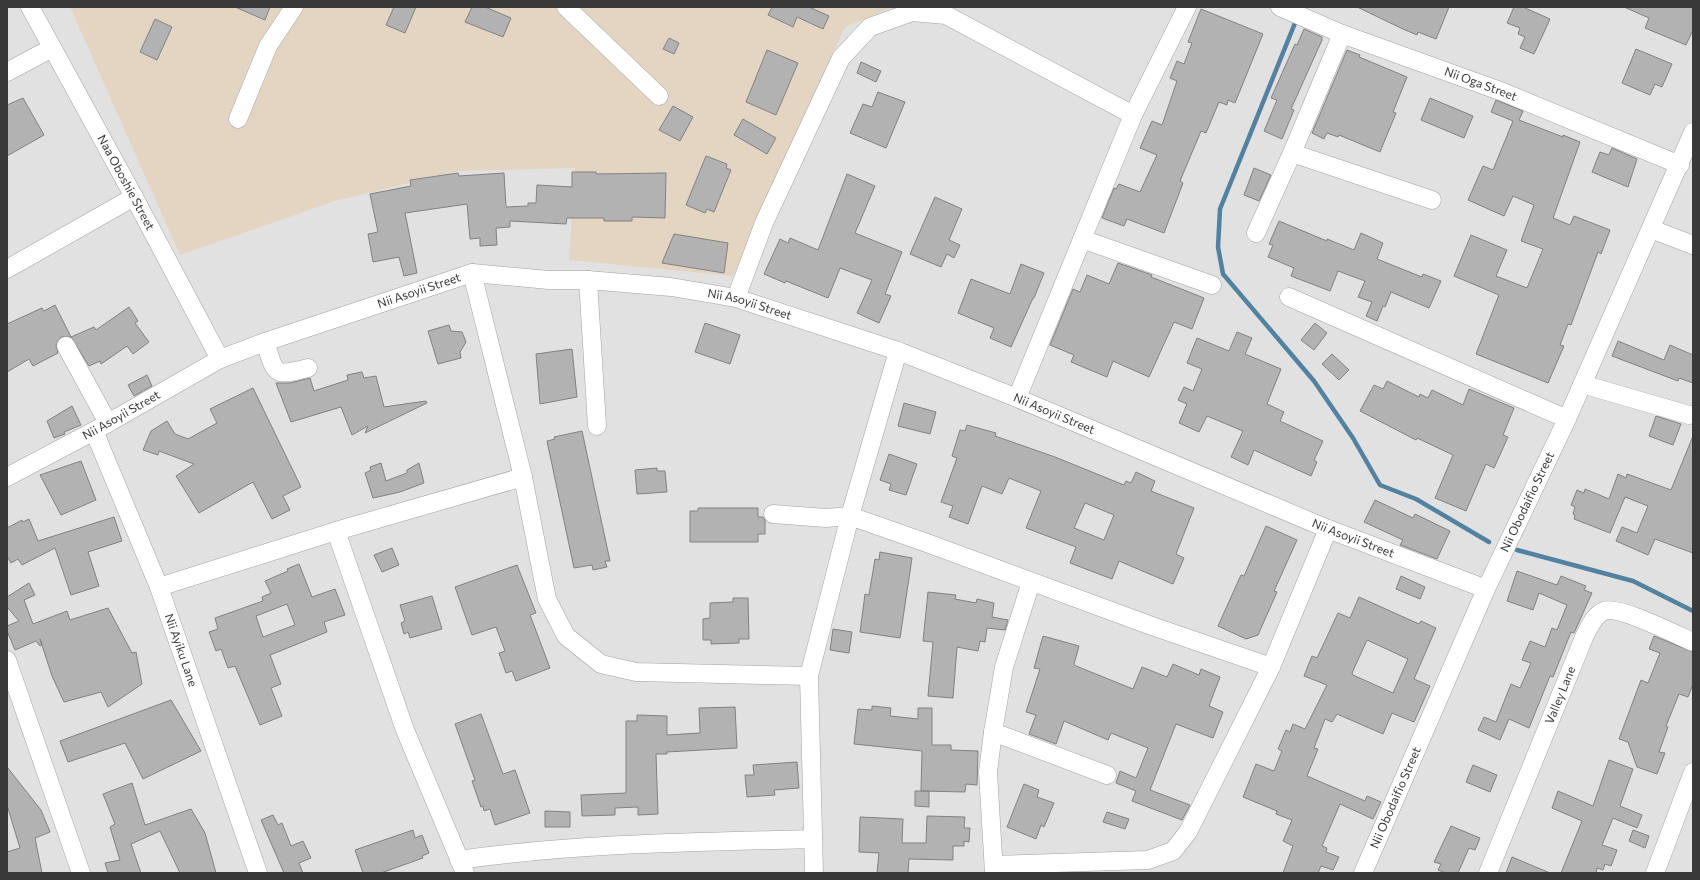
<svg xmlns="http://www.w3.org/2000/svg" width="1700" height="880" viewBox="0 0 1700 880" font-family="Commissioner,sans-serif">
<rect width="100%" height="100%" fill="#e1e1e2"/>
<path fill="#e4d5c2" d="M70,7H893L845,27L733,276L569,260L575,168L460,171L335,201L180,255Z"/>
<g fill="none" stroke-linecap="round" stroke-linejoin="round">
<path stroke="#5282a0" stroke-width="4.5" d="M1295,23L1220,209L1218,247L1223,274L1314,381L1353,438L1380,485L1416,499L1489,542
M1517,550L1633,581L1693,611"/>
</g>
<path fill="#b3b2b2" stroke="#828182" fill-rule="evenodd" d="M235,7H270L265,20Z
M394,7H416L405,33L386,25Z
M472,7H485L511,18L503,37L465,22Z
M772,7H809L829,16L823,29L797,17L793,27L768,15Z
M1357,7H1449L1436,39L1418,32L1417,35L1403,29Z
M1514,7H1523L1550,19L1534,54L1520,48L1525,37L1518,34L1520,28L1507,23Z
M1624,7H1693V30L1686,45L1645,28L1649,18Z
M1201,9L1263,34L1235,103L1228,100L1227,105L1219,102L1206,133L1201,131L1180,181L1183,183L1164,233L1127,219L1124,226L1102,218L1114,188L1116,189L1119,184L1140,192L1157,155L1140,148L1152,121L1162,125L1177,81L1170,78L1177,61L1184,64L1192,43L1188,42Z
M155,19L172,27L157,60L140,52Z
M1304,29L1322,37V40L1291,109L1294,110L1282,139L1264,131L1277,100L1271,98L1295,44L1297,45Z
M669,38L679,43L674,54L663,49Z
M1636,49L1672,64L1662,87L1655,84L1650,95L1622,83Z
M767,50L798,63L776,115L746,102Z
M1347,50L1360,55L1359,57L1407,77L1393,112L1396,113L1380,152L1339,135L1338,137L1327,133L1324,139L1312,133Z
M861,62L881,71L876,82L857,73Z
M878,92L905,102L886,148L850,133L863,104L872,107Z
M23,98L44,135L7,156V105Z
M1430,98L1473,116L1464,138L1421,120Z
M1496,100L1523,111L1519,120L1563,137V135L1580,142L1553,218L1570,225L1574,216L1610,230L1601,254L1598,252L1571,325L1568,324L1560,345L1564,346L1548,383L1476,354L1499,295L1454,276L1471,235L1507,250L1496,276L1527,288L1543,249L1521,241L1534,205L1513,196L1504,216L1468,200L1483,166L1493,170L1513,121L1491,112Z
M673,106L693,117L680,141L659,130Z
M743,119L776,138L767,154L734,135Z
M1612,148L1637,159L1628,187L1592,172L1600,152L1609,155Z
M706,156L727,164L726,168L731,170L714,212L707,209L705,213L686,205Z
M1254,168L1271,175L1259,201L1244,195Z
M572,172H596V174L666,173L665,218L632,217V221H604V218H567L566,224L510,221V227L496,228L497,245L480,246V238L470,239L467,204L405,213L417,273L404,276L399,257L373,262L368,234L378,232L370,194L411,186L410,180L458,173L459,176L504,173L506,207L528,206V203H536L537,185L572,187Z
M847,174L875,186L855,233L902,252L885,294L891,296L879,323L857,313L872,280L840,268L828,298L786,281L785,283L764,274L780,239L788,243L790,238L818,250Z
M935,197L962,209L949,240L960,245L954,258L947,254L941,267L910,254Z
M1279,221L1327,241V239L1354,250L1361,233L1383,243L1377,259L1422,277L1423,274L1441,281L1429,308L1391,292L1385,307L1383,306L1377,321L1366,316L1372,302L1358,297L1365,281L1338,271L1330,291L1291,276L1294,268L1268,257L1273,245L1269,244Z
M674,234L728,243L724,273L662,263Z
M1118,263L1152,275L1151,277L1204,298L1192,329L1174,322L1149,377L1113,361L1107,377L1071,362L1074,355L1050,345L1073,289L1080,292L1087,275L1109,284Z
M1021,264L1044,273L1034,298H1033L1011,347L990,338L994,328L958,313L971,279L1010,294Z
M55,305L71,337H61L56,345L58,353L33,366L29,359L7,372V324L42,308L44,311Z
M129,307L138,321L135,323L149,342L133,354L127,346L101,364L100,361L89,366L71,337L94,327L96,330Z
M705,323L740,335L730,364L695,352Z
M1315,323L1327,333L1314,350L1301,340Z
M449,325L451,331L462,332L466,342L460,352L461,358L438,364L428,331Z
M1237,332L1252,338L1245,354L1281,369L1267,404L1284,412L1280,421L1323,441L1314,460L1317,462L1311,476L1254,450L1248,465L1231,457L1243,431L1207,416L1199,432L1179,423L1187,404L1178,400L1184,387L1193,391L1202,369L1187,363L1197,338L1229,351Z
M1618,341L1664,360L1670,345L1693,355V383L1679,378L1678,381L1612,356Z
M572,349L577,397L540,404L536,354Z
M1332,354L1349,370L1339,380L1322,364Z
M362,372L364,378L376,376L384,407L426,401L427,403L365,433L368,426L352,435L341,407L291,422L276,383H290L310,378L314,391L348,380L347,375Z
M147,375L152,386L134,396L128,385Z
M1387,381L1419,397L1420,394L1428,398L1432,390L1463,405L1469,389L1514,408L1503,435L1508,437L1494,468L1486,464L1466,511L1435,498L1453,455L1417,438L1416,440L1360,411L1374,385L1383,389Z
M253,388L301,487L283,496L290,510L272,519L253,482L199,513L176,476L194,464L159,451L158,455L143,450L151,431L167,421L175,434L188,439L217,423L210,409Z
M904,403L936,412L930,434L898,426Z
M72,406L81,425L64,432L65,434L54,438L47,421Z
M1656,416L1681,424L1673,445L1649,436Z
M967,425L996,433L995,436L1055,457L1124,485L1126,481L1131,483L1136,472L1155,481L1151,491L1194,508L1176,554L1184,558L1173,584L1119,561L1112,579L1070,563L1076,547L1026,528L1041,491L1009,478L1002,494L982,486L968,524L949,517L953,506L941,502L957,458L952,456L960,430L965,431ZM1085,503L1114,515L1104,540L1074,528Z
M582,431L610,561H605L607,567L593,570L592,565L574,568L547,441L555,439L554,437Z
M1693,436V553L1655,539L1648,555L1616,541L1622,527L1637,533L1648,506L1625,497L1610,533L1574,519L1575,515L1573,514L1575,507L1571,505L1577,490L1584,493L1585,489L1609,499L1618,474L1626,478L1627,474L1671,490Z
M889,454L917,464L906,495L889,490L891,484L880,480Z
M81,461L96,500L61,515L40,475Z
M381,463L386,481L407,473V470L419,463L424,483L400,492L373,498L365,473L371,470L370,467Z
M657,468V471H665L667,492L637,494L635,470Z
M1375,500L1413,518L1415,514L1450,531L1437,559L1400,545L1403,540L1364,522Z
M698,508H758V517H763L765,520V534H758V542H690V511H698Z
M114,517L122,541L88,552L99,586L71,595L55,548L22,565L18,559L11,563L7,556V528L22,520L23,522L29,519L38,541Z
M1266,526L1297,540L1274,591L1277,592L1258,635L1246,639L1218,626L1241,575L1244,576Z
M392,548L399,565L382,572L374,555Z
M880,552L912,558L900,638L860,632L865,594L869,595L875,559L879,560Z
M299,564L312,597L335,589L345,615L324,622L327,632L270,655L281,684L271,688L282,716L260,725L235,666L228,668L221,649L216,651L209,632L218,629L215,618L263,601L262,597L271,593L265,581L288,571L287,569ZM287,604L295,625L263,637L256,616Z
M517,565L536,613L530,615L550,668L516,681L512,671L506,673L499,653L505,651L496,627L472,635L455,587Z
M1517,571L1557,585L1561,576L1586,586L1584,590L1592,593L1574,633L1571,632L1553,677L1550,676L1529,728L1509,719L1500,740L1478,730L1484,717L1496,722L1511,684L1520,688L1531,663L1522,660L1530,641L1545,647L1552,628L1557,630L1567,605L1539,593L1533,610L1507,601Z
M1401,576L1425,587L1420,599L1396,589Z
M29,583L35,595L24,600L33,624L67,611L70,620L108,608L132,653L136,652L142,684L108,707L101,692L64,702L52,676L40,639L42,645L40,646L36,641L15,650L7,631V626L19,621L7,607V597Z
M928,592L956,595L955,599L976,603L977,599L994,603L992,617L1008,620L1005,630L987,628L985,642L980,641L978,651L957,647L953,698L928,696L933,642L923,641Z
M432,596L442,629L410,638L408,632L404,634L401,623L405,621L400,605Z
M1359,597L1419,624L1421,621L1436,628L1414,679L1430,686L1414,722L1392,713L1383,734L1337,714L1332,722L1325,719L1314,748L1318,749L1307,776L1365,801L1367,796L1381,802L1373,819L1340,804L1322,846L1327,848L1326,852L1339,857L1333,870L1321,866L1318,873H1283L1293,846L1283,841L1292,820L1276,814L1277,811L1243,797L1256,764L1274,771L1282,751L1278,749L1286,730L1290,732L1293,724L1305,729L1327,685L1304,676L1312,656L1317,658L1338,613L1350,618ZM1367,640L1408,659L1393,693L1353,675L1352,673Z
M733,598H748L749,639H739V643L711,644V640H703V619L710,618V603L733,602Z
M833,629L852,632L849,653L830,650Z
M1043,636L1079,646L1074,664L1076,666L1133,689L1142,667L1167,677L1173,664L1199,675L1201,669L1220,677L1209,706L1223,712L1213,738L1176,724L1150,790L1190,805L1182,820L1132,801L1136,791L1116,783L1120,771L1136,778L1148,748L1111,733L1108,740L1064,721L1056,744L1029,734L1036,715L1026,712L1040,669L1034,668Z
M1654,636L1693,652V684L1688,697L1679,694L1666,726L1668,727L1659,752L1665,753L1657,774L1637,767L1628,742L1619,739L1641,680L1648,683L1660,653L1649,649Z
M171,700L201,751L143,779L125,743L68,762L60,741Z
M872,706L891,708L890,716L918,719V708H932V745H951V750L978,751L977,785L966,784L965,792L921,791L922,751L854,744L858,709L872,710Z
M735,707L737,748L667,752V754H656L658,814L638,815V807L615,808V815L582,816L581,795L626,793V721H637V715L667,716V735L700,733L699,708Z
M481,714L503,774L515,770L530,813L495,825L490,809L484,811L483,806L481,807L472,781L475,780L455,724Z
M1609,760L1633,769L1620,806L1642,815L1637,828L1613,818L1602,845L1617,850L1611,866L1605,864L1603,870L1597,868L1596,873H1561L1582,821L1552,808L1558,791L1593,806Z
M797,762L799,788L774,790L775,795L747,797L745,775H754L753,765Z
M1473,765L1497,775L1490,792L1466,782Z
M7,767L41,810L50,832L35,838L42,873H7V852L20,848L7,805Z
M132,783L145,825L191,809L205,833L216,873H180L160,831L131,844L141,873H108L105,863L120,860L110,827L115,824L103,794Z
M1024,784L1039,790L1037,797L1054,803L1044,827L1041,825L1036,839L1007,827Z
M915,791H929V807L915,806Z
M545,811L570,812V827H545Z
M1107,812L1129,819L1125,829L1103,822Z
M273,815L278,825L282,823L291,846L303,841L311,858L299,863L303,873H284L261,820Z
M927,816L965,817L964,828H970L969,842L964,841V846H953V860L909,859L908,873H877L879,853L859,852L860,817L903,819L902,843H926Z
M1451,826L1480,838L1475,850L1469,848L1458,873H1446L1438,870L1441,864L1434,862Z
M413,830L415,838L422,835L429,853L422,856L423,858L381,873H363L355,850Z
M1633,830L1649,836L1645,848L1629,841Z
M1512,857L1550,873H1506Z"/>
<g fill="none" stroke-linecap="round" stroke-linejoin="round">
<g stroke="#a2a2a3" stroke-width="19">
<g id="minor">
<path id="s1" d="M30,7L134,197L220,359"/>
<path d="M566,7L659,96"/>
<path id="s2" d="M1280,7L1342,34L1503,92L1680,165"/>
<path d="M1342,34L1292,153L1432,200"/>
<path d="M7,72L52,48"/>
<path d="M238,119L268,46L294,7"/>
<path d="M1651,229L1693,245"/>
<path d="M1256,233L1292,153"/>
<path d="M1082,239L1212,285"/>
<path d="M7,269L134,197"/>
<path d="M472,273L523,477L547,599L566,636L601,664L636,672L809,676"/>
<path d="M588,280L597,426"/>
<path d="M1289,297L1567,419"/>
<path d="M736,298L764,223L841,58L870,27L912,12L946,15L1133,115"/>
<path d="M265,342C276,375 273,377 308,368"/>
<path d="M66,346L108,423"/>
<path d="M1582,384L1689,415"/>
<path d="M1017,398L1133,115L1187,7"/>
<path id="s3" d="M94,431L159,587L258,873"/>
<path id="s4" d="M7,477L94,431L220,359L265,342L472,273L549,280H588L671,287L736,298L898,351L1017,398L1328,529L1486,589"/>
<path d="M773,514L826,518L850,516L927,543L1149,625L1271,667"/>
<path d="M336,531L405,730L465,873"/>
<path d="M159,587L336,531L523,477"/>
<path d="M7,660L81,873"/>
<path d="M993,732L1107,775"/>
<path d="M459,860C577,843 695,842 813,839"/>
<path d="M994,865L1148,860L1173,851L1188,832L1271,667L1328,529"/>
<path d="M814,873L809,676L850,516L898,351"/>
<path d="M994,873L988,772L993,732L1004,667L1031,582"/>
<path id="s5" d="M1363,873L1486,589L1567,419L1693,132"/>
<path id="s6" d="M1488,873L1585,635C1590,626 1594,615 1604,611C1618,605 1677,635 1693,642"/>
<path d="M1655,873L1693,772"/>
</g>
</g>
<use href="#minor" stroke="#fff" stroke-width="18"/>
</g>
<g text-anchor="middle" stroke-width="3.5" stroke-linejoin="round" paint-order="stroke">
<g font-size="12" fill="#39393a" stroke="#fff">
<text dy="4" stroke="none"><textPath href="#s2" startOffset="215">Nii Oga Street</textPath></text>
<text dy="4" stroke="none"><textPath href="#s1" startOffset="200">Naa Oboshie Street</textPath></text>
<text dy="4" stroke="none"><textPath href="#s4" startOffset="454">Nii Asoyii Street</textPath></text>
<text dy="4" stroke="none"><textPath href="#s4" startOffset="790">Nii Asoyii Street</textPath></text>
<text dy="4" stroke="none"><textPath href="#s4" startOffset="1114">Nii Asoyii Street</textPath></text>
<text dy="4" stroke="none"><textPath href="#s4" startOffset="130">Nii Asoyii Street</textPath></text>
<text dy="4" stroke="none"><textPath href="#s5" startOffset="406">Nii Obodaifio Street</textPath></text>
<text dy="4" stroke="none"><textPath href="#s4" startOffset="1438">Nii Asoyii Street</textPath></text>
<text dy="4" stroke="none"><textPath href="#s3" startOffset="236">Nii Ayiku Lane</textPath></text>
<text dy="4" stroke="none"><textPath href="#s6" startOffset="192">Valley Lane</textPath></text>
<text dy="4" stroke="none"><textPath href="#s5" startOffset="82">Nii Obodaifio Street</textPath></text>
</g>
</g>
<rect width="1700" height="880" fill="none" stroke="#39393a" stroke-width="16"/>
</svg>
